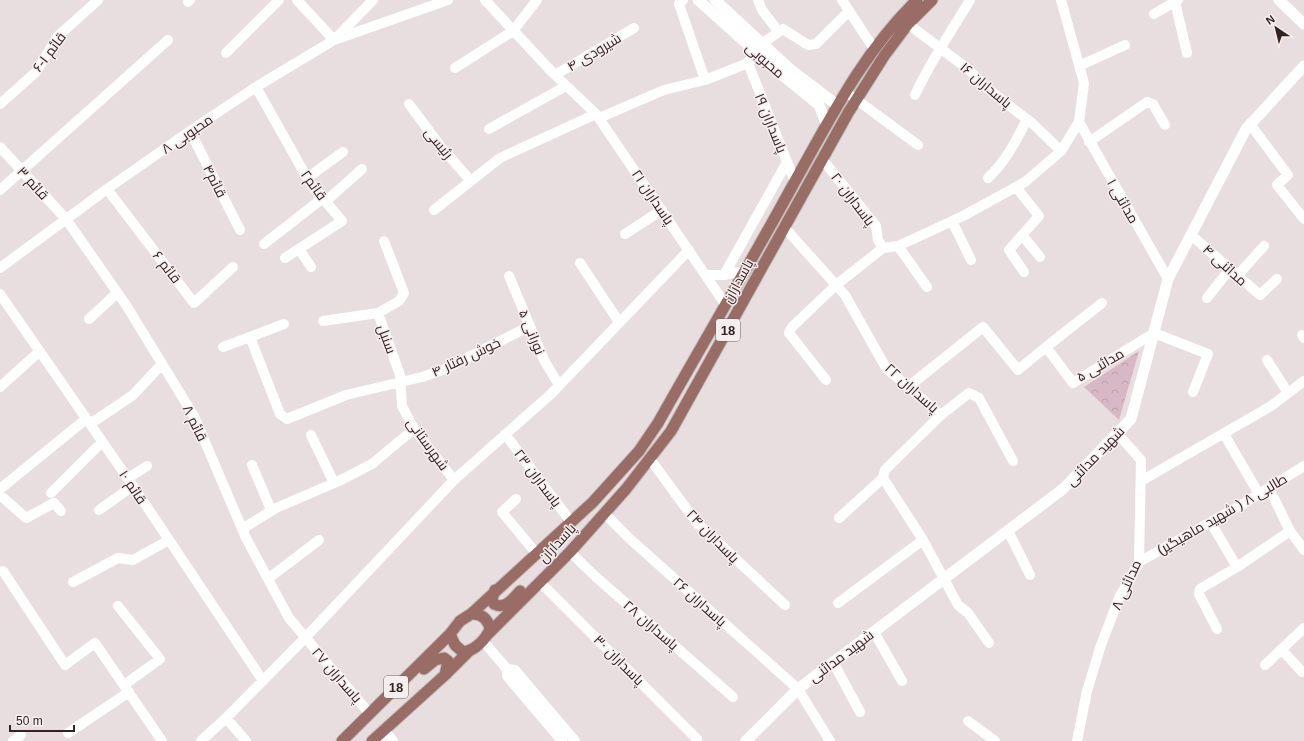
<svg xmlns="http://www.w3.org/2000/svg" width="1304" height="741" viewBox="0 0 1304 741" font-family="Arial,Cairo,sans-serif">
<defs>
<pattern id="park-crowns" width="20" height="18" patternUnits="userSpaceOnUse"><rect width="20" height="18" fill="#d8b8c4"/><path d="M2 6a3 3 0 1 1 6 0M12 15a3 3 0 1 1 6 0" fill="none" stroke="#ba9ea8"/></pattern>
</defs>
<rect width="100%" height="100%" fill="#e8dedf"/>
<path fill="url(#park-crowns)" d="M1139,351L1119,420L1084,387Z"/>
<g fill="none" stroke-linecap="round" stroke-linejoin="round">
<g stroke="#c3bdbc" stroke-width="13">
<path id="primary" d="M495,590L492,599L494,604C505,610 513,599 520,591
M471,614L593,502L639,451L658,423C703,343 750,264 794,183C830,119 863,52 917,0
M471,614C482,613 488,619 490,629C486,639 475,651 463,652L455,645L450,634L460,621Z
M488,634L570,552L626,489L671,431L848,113L884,56L908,24L932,0
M424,669L435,660L444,658L448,661L445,675
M342,741L450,634
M372,741L445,675L469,651"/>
</g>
<path stroke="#fff" stroke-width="10" d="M297,0L334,40L448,0
M485,0L552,72L596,114L725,304
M683,0L679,4L705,80
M758,0L762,10L778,31
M842,0L874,49
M188,2L190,0
M1175,2L1187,53
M1154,14L1178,0
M908,24L968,69L988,89L1033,124L1061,151
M763,43L783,29L808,45L816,44L849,11
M226,53L279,0
M748,63L795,182
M1079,66L1125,45
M455,68L513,31L537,0
M555,75L634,28
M256,87L310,183L342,221L285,258
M846,92L918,145
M915,95C930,62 951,32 970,0
M0,104L36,72L57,37L98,0
M409,104L441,147L471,181
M599,118L664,90L705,80L748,63L755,52
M1079,122L1168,279
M1250,124L1288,175L1277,185L1304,219
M489,129L566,86
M190,131L240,230
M1089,142L1147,102L1153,104L1165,125
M0,147L66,219L126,305L194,416L246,538L289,618L369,713
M822,159L876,226L878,240L883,248L898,246L927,287
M307,178L343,152
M988,178C1006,161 1016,141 1027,119
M1016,187L1039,216L1009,250L1024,272
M107,189L194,303L233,267
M0,190L168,40
M326,201L362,169
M434,210L500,158L596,114
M952,221L971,260
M784,227L845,295L886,368L941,415
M625,234L662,210
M1022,235L1040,257
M1191,235L1260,295L1277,279
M384,241L404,293L399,301L378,313L400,375L402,406L414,429L454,480
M264,244L323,198
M898,246L963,216L1025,182L1061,151L1079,122L1084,83L1061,0
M299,249L311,267
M580,263L619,322
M0,268L107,189L190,131L256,87L334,40L373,0
M707,275H724L744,271
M724,275L787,162
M509,276L544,360L559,385
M1237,276L1264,246
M0,294L133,486L263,681
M1207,298L1229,270
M89,319L117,293
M323,321L378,313
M284,324L250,337L280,414L287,419L346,395L422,377L445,369L530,326
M1302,335L1304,338
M223,347L250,337
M1046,347L1102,303
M1267,360L1288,393
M826,380L789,333L792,327L836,285L883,248
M0,387L40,351
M908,387L983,327L1018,370L1046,347L1073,383L1154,333L1208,354L1193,392
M90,424L133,395L162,364
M505,434L571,522
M1224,434L1259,494
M311,435L334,483
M650,459L697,523L785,605
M252,465L271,510
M128,478L147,466
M1141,481L1271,406L1304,381
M1269,488L1290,531L1304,550
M0,489L86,419
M51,493L102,442
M0,495L26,518L54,503L61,511
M516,499L502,512L536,553
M99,510L133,486
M604,513L630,539L798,689L830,741
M839,518L883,478
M1211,523L1237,567L1290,531
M242,529L276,508L339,481L372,464L414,429
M1008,531L1030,575
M570,552L596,577L733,697
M1139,562L1243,504L1304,466
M3,571L65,665L95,643L162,741
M269,578L319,540
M73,582L118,558L133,560L169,540
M540,582L697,739
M838,603L923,540
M118,606L160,659L124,685
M1217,629L1199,594L1200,589L1237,567
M874,632L902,681
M483,641L507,669V676L562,741
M989,643L968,613L958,605L923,540L883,478L885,470L890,465L941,415L969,393L979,398L1013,461
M1282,650L1302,672
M833,662L860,712
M1265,665L1304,628
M507,669L515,670L575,741
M226,718L246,741
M968,721L995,741
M68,733L129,692
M381,738L384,730L393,741
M13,741L21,735
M201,741L226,718L305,638L454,480L551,394L689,250
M1077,741L1087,691L1101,645L1119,598L1139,562L1141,460L1117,433"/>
<path stroke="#fff" stroke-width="11" d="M698,0L781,74L819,105L826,123
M715,0L791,70L837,105
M1279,0L1304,24
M746,741L798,689L1063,489L1131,419L1168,279L1246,129L1304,66"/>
<use href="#primary" stroke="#9a6c66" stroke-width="11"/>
</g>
<g text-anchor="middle" stroke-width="3" stroke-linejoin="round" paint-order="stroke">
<g fill="#f5eeef" stroke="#6f605f" stroke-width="1">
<rect x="716" y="319" width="24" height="22" rx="3"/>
<rect x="384" y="676" width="24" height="22" rx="3"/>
</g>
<g font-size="13" font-weight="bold" fill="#362321">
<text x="728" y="335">18</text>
<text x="396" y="692">18</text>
</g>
<g font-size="14" fill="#362321" stroke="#f5eeef">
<text transform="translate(49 52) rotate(-53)" y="5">قائم ۱-۶</text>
<text transform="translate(594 52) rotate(-31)" y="5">شیرودی ۴</text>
<text transform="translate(765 60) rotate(41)" y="5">محبوبی</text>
<text transform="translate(986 85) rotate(40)" y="5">پاسداران ۱۶</text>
<text transform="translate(771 123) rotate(68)" y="5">پاسداران ۱۹</text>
<text transform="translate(187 134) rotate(-34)" y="5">محبوبی ۸</text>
<text transform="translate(439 143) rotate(51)" y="5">رئیسی</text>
<text transform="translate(215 181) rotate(63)" y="5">قائم۴</text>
<text transform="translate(33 183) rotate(48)" y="5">قائم ۳</text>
<text transform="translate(314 185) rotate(54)" y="5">قائم۲</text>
<text transform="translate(653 197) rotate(56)" y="5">پاسداران ۲۱</text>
<text transform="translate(853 199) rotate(53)" y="5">پاسداران ۲۰</text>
<text transform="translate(1123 201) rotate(60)" y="5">مدائنی ۱</text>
<text transform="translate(1225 265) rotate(42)" y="5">مدائنی ۴</text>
<text transform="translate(167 267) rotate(52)" y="5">قائم ۶</text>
<text transform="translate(738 281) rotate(-61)" y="5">پاسداران</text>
<text transform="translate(532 332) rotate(68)" y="5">نورانی ۵</text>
<text transform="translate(387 339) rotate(70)" y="5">سنبل</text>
<text transform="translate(466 357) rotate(-25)" y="5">خوش رفتار ۴</text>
<text transform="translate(1100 365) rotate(-30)" y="5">مدائنی ۵</text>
<text transform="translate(912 388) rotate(42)" y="5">پاسداران ۲۲</text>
<text transform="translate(195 423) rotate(64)" y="5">قائم ۸</text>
<text transform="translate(428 444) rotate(54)" y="5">شهرستانی</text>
<text transform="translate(1095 456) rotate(-46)" y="5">شهید مدائنی</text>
<text transform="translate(538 478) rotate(53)" y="5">پاسداران ۲۳</text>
<text transform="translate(133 487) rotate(56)" y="5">قائم ۱۰</text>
<text transform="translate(1222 514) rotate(-30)" y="5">طالبی ۸ ( شهید ماهیگیر)</text>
<text transform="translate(713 536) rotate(46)" y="5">پاسداران ۲۴</text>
<text transform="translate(557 543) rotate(-47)" y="5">پاسداران</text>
<text transform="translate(1126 585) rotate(-66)" y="5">مدائنی ۸</text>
<text transform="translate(700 602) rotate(42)" y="5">پاسداران ۲۶</text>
<text transform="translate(651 625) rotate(41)" y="5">پاسداران ۲۸</text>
<text transform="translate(841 656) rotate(-37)" y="5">شهید مدائنی</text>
<text transform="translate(619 660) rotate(45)" y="5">پاسداران ۳۰</text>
<text transform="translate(337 675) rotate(49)" y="5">پاسداران ۲۷</text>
</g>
</g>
<g transform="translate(1276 28) rotate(325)" stroke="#f5eeef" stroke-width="3" paint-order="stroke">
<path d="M0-3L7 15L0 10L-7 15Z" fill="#362321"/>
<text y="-6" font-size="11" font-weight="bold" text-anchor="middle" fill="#362321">N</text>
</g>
<path d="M10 725v6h64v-6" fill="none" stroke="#362321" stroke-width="2"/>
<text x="16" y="725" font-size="12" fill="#362321" stroke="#f5eeef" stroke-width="3" paint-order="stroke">50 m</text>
</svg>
